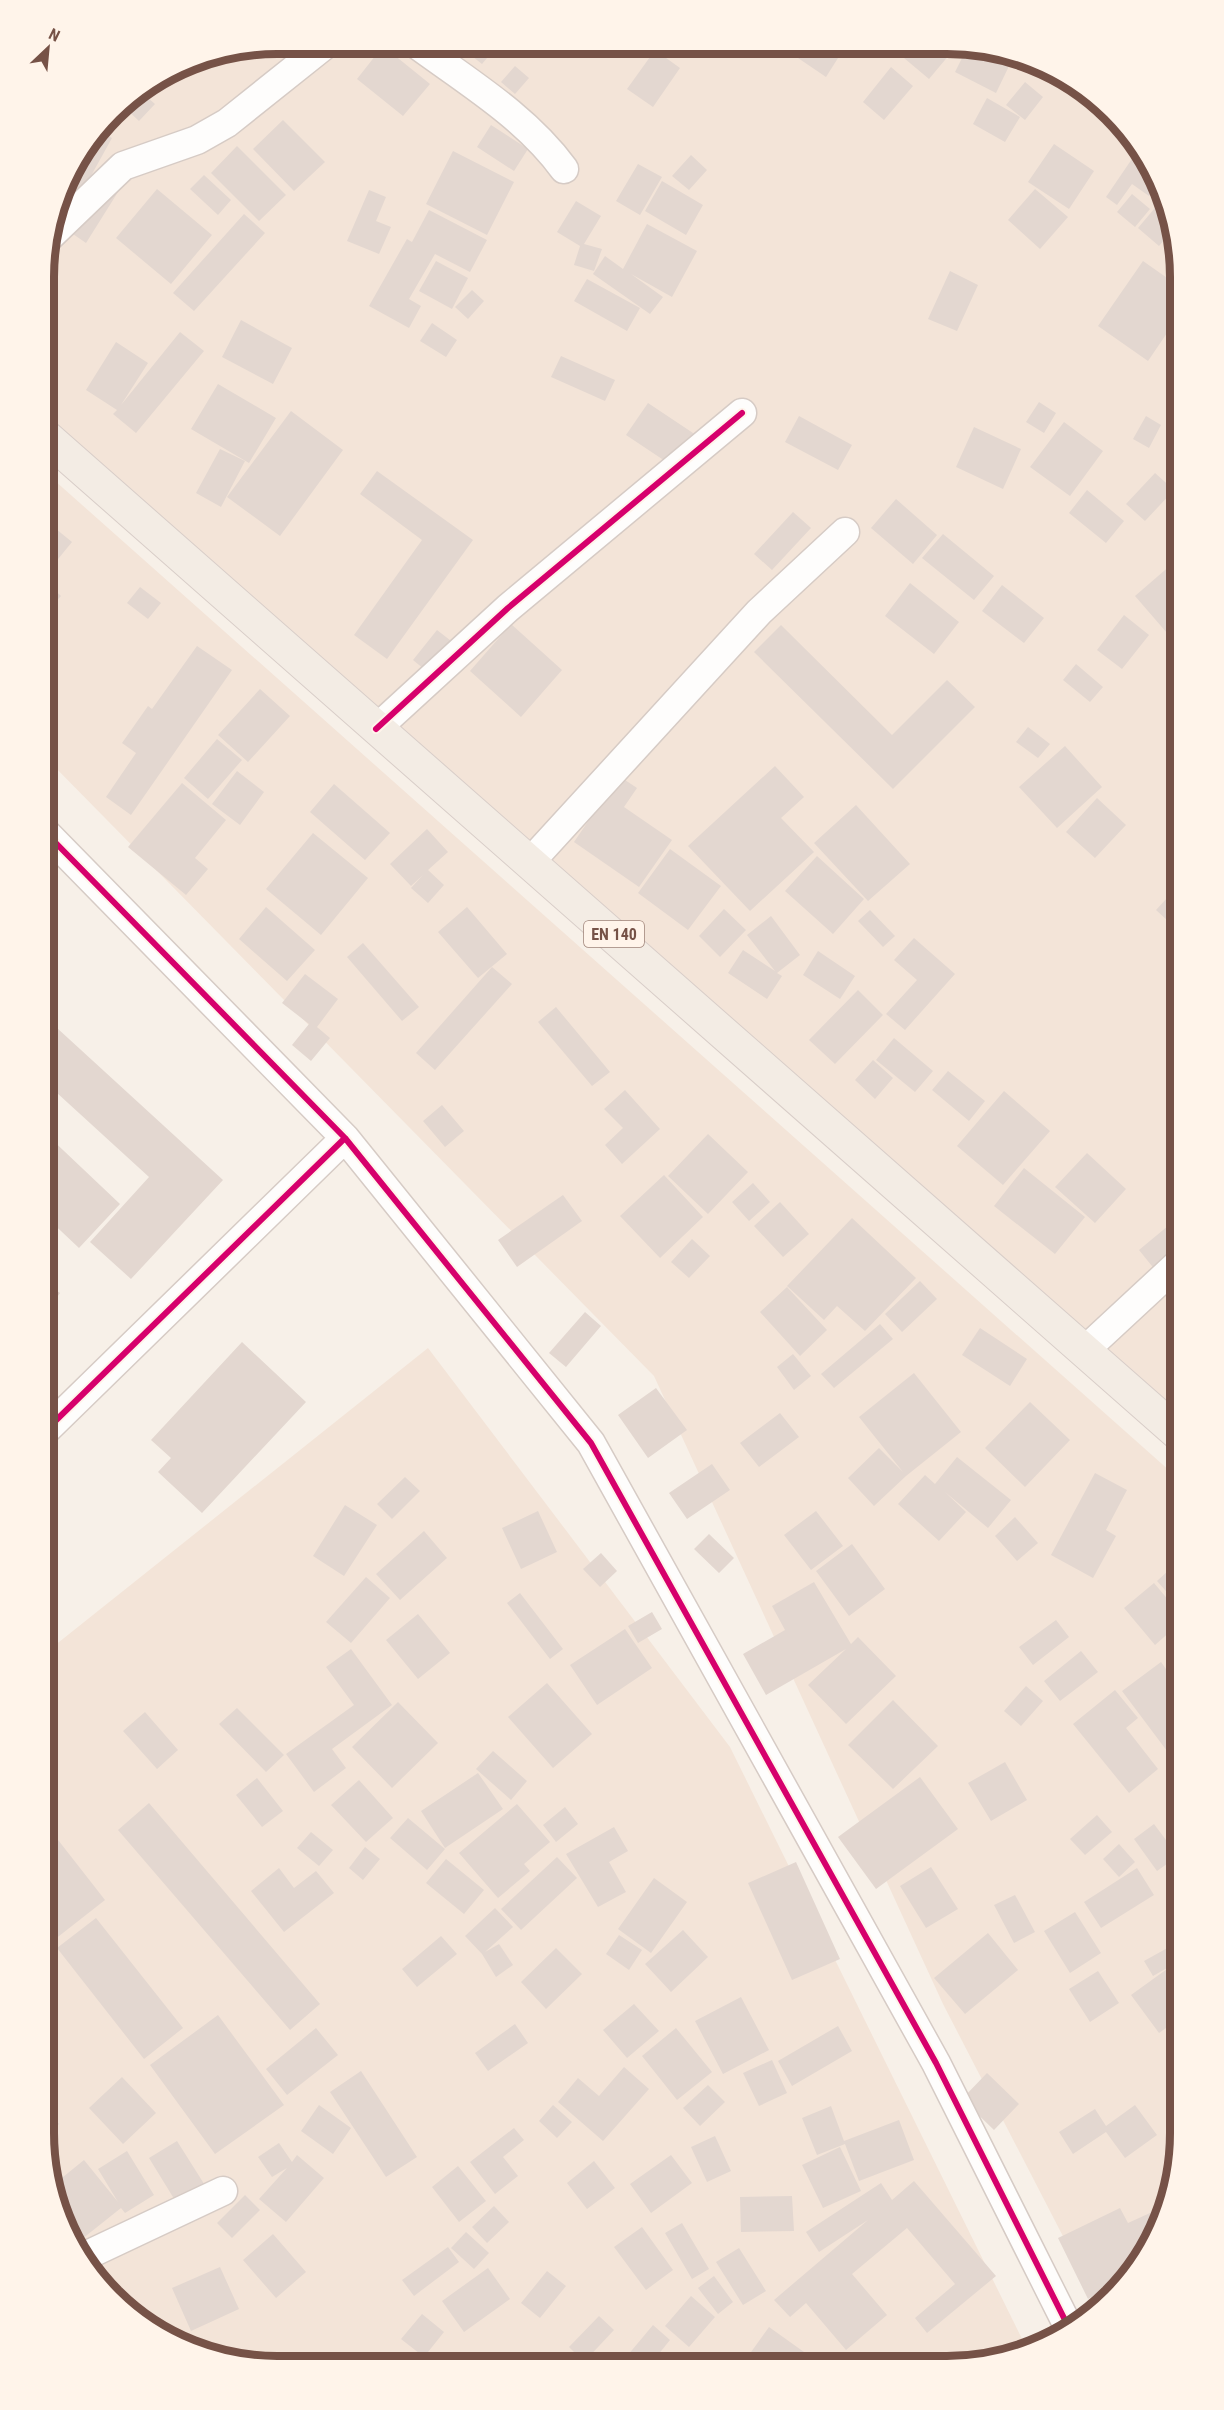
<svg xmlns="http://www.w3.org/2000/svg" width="1224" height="2410" viewBox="0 0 1224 2410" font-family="'Roboto Condensed',sans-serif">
<rect width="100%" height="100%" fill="#f7f0e8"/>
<path fill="#f3e4d8" d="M277,44L992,48L1050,68L1101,102L1141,148L1168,202L1180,277V1432L45,421V247L68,174L123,102L188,61Z
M45,472L1180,1480V2148L1163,2222L1132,2275L1099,2306L943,2004L654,1376L45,757Z
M428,1348L730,1747L1028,2351L947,2366L246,2364L174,2343L123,2309L83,2262L56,2208L44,2133V1654Z"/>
<path fill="#e3d7d0" d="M458,45H498L482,64Z
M383,46L430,84L403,116L357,79Z
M805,47H845L826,77L798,58Z
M912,47L932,48H955L929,79L904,58Z
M967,48H978L1010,64L996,93L955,72Z
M655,50L680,68L653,107L627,89Z
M515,66L529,78L515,94L501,82Z
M891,67L913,86L884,120L863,102Z
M1055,71L1096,98L1088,108L1050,78Z
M1025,82L1043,97L1025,120L1006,105Z
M140,91L155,104L139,121L121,104Z
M987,98L1020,117L1005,142L973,124Z
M283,120L325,162L294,191L253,149Z
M491,125L528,149L514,171L477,147Z
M100,131L112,138L82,192L69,184L59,201L66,180L71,175L68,173Z
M1054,144L1094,171L1069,209L1028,182Z
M237,146L286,195L259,221L211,173Z
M1138,150L1145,155L1158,182L1149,196L1132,184L1117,205L1106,197Z
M453,151L514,182L487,235L426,204Z
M691,155L707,170L689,190L672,176Z
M638,164L662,177L640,215L616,201Z
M204,175L231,200L218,215L190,189Z
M662,181L703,205L686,235L645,211Z
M105,184L118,192L86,243L73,234Z
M157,189L212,235L171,284L116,238Z
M1035,189L1068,217L1040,249L1008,220Z
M369,190L386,197L376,221L391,227L379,254L347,241Z
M1132,194L1150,209L1135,227L1117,212Z
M1165,196L1173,233L1171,232L1159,246L1138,228Z
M576,201L601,216L584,244L602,249L594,271L574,265L580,246L557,232Z
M429,210L487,240L470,272L435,254L409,299L421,306L409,328L369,306L407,239L412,242Z
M244,214L265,233L194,311L173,293Z
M647,224L697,251L672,297L631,274L663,297L650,314L593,274L605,256L623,269Z
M436,261L468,278L452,309L419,291Z
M1143,261L1180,287V314L1148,361L1098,326Z
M950,271L978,285L957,331L928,319Z
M587,279L640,308L627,331L574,301Z
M472,290L484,301L468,319L455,307Z
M241,320L292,348L273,384L222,357Z
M432,323L457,340L446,357L420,341Z
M180,332L204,351L136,433L113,414L117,410L86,390L116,342L148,363L121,405Z
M1180,332V354L1172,349Z
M561,356L615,380L605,401L551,377Z
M218,384L276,418L249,463L191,429Z
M1039,402L1056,413L1044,433L1026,422Z
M648,403L699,437L677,469L626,435Z
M291,411L343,450L280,536L227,497Z
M799,416L852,445L838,470L785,442Z
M1146,416L1161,425L1149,448L1133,439Z
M1064,422L1103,451L1070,496L1030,467Z
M974,427L1021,449L1003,489L956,467Z
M220,449L245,461L221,507L196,493Z
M377,471L473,540L387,659L354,635L422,540L360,494Z
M1155,473L1174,490L1145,521L1126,504Z
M1087,490L1124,521L1106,543L1069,513Z
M896,499L937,535L913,564L871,528Z
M793,512L811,528L772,570L754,554Z
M45,520L72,542L45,575Z
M943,534L994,576L974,600L922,558Z
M1172,564L1180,574V591L1169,601L1180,613V648L1135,596Z
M45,581L61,596L45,613Z
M910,583L959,622L934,654L885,616Z
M1002,585L1044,618L1024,643L982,611Z
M140,587L161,603L148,619L127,603Z
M1124,615L1149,635L1122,669L1097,650Z
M511,624L562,670L521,717L470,671Z
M781,625L892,735L947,680L975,707L893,789L754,652Z
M437,630L455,644L430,674L413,660Z
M197,646L232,670L131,815L106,797L136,753L122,743L148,706L152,709Z
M1076,664L1103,687L1090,702L1063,680Z
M260,689L290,716L248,762L218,735Z
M1028,727L1050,744L1038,758L1016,742Z
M217,739L242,760L208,799L184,778Z
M1065,746L1102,787L1057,828L1019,787Z
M775,766L804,797L781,818L814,852L750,911L688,846Z
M237,771L264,792L240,825L212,804Z
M619,776L637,788L624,807L672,840L639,887L574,842Z
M182,783L226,820L195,858L208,869L186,895L128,847Z
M334,784L390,833L365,860L310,812Z
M1097,798L1126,825L1095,858L1066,832Z
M856,805L910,864L868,901L814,843Z
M427,829L448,852L428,870L444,885L428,903L411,888L423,875L411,886L390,864Z
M313,833L368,878L321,935L266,889Z
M670,849L721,886L688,930L638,893Z
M817,856L864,899L833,934L785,891Z
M1179,885L1180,887V932L1156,910Z
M266,907L315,950L287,981L239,939Z
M467,907L507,954L478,978L438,932Z
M724,909L746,930L720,957L699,936Z
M870,910L895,936L883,947L858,921Z
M771,916L800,955L777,973L782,976L767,999L728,973L743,950L775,971L747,935Z
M914,938L955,974L905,1030L886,1014L917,980L894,960Z
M363,943L419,1007L402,1021L347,957Z
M818,951L855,976L840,999L803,975Z
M492,967L512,984L435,1070L416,1053Z
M305,974L338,999L317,1027L330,1038L311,1061L292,1045L309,1024L282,1003Z
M858,990L883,1015L835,1064L809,1040Z
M556,1007L610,1072L592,1086L538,1022Z
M45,1017L223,1180L131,1279L90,1242L149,1177L45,1082Z
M894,1038L933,1071L915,1092L876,1060Z
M873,1060L893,1078L875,1099L855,1080Z
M948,1071L985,1101L969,1121L932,1090Z
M625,1090L660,1129L622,1164L605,1145L623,1128L604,1109Z
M1004,1091L1050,1131L1003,1185L957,1146Z
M442,1105L464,1131L445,1147L423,1121Z
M45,1133L120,1204L79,1248L44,1215Z
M708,1134L748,1172L708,1214L668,1176Z
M1087,1153L1126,1189L1095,1223L1055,1187Z
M1024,1168L1085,1217L1055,1254L994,1206Z
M664,1175L703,1217L660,1258L620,1216Z
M753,1183L770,1202L749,1221L732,1202Z
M563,1195L582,1221L517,1267L498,1240Z
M780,1202L809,1234L783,1257L754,1226Z
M1180,1216V1268L1164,1281L1139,1250Z
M852,1218L916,1278L865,1331L837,1306L824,1320L787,1286Z
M692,1239L710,1256L689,1278L671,1262Z
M920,1281L937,1299L902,1332L885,1314Z
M44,1282L60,1293L44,1315Z
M787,1287L827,1330L800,1356L760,1312Z
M585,1312L601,1326L566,1367L549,1353Z
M880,1324L893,1339L834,1388L821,1374Z
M980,1328L1027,1359L1010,1386L962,1355Z
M242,1342L306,1402L202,1513L158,1472L171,1458L151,1440Z
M1180,1342V1367L1168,1357Z
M793,1354L811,1376L794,1390L777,1367Z
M914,1373L961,1432L906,1476L874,1506L848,1478L879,1448L903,1472L859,1417Z
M656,1388L687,1430L648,1458L618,1415Z
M1030,1402L1070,1440L1025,1487L985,1448Z
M780,1413L799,1437L759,1467L740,1443Z
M957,1457L1011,1500L988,1528L945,1492L966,1512L939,1541L898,1504L925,1475L935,1484Z
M712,1464L730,1490L687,1519L669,1493Z
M1095,1473L1127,1490L1106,1530L1116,1536L1093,1578L1051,1555Z
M405,1477L420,1491L392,1519L377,1504Z
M345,1505L377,1525L344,1576L313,1556Z
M538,1511L557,1552L521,1569L502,1528Z
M816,1511L843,1546L811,1570L784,1535Z
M1015,1517L1038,1543L1017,1561L995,1536Z
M424,1531L447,1558L400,1600L376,1574Z
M709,1534L734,1558L719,1573L694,1549Z
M852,1544L885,1589L849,1616L816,1571Z
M601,1553L617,1571L600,1587L583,1569Z
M1180,1560V1607L1157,1581Z
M366,1577L390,1598L351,1643L326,1622Z
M814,1582L851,1644L858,1637L896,1676L846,1724L808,1685L846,1649L766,1695L743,1654L785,1630L772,1606Z
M1154,1583L1180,1614V1623L1155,1645L1124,1608Z
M520,1593L563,1649L550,1659L507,1603Z
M652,1612L662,1629L638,1643L628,1626Z
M418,1614L450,1653L418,1679L386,1640Z
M1056,1620L1069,1637L1033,1665L1019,1647Z
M625,1629L652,1668L597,1705L570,1665Z
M351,1649L392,1705L332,1749L346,1768L314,1792L286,1754L354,1705L326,1667Z
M1081,1651L1098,1672L1060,1701L1044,1681Z
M1161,1662L1180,1689V1753L1173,1759L1122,1691Z
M547,1683L592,1734L553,1768L508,1717Z
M1026,1686L1043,1701L1021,1726L1004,1711Z
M1115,1690L1138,1718L1126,1728L1158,1769L1129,1793L1073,1724Z
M893,1700L938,1746L893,1789L848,1745Z
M398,1702L438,1743L392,1788L352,1747Z
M237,1708L284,1755L266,1772L219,1724Z
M145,1712L178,1750L157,1769L123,1731Z
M493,1751L527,1781L511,1800L476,1769Z
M1005,1762L1027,1800L991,1821L968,1783Z
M478,1773L503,1809L445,1848L421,1811Z
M920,1777L958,1829L876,1889L838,1837Z
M257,1778L283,1811L262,1827L236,1795Z
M359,1780L393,1818L366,1842L331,1805Z
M149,1803L320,2004L290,2030L118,1830Z
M517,1804L550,1842L524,1864L530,1871L498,1898L459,1853Z
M565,1807L578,1824L556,1842L543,1825Z
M1097,1815L1112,1832L1085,1855L1070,1839Z
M408,1818L445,1849L427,1870L390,1838Z
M44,1822L105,1900L54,1940L44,1927Z
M1154,1824L1178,1856L1157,1871L1134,1839Z
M614,1827L628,1851L609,1862L626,1892L598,1907L566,1854Z
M311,1832L333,1850L319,1866L297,1848Z
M1119,1844L1135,1862L1119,1877L1103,1859Z
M365,1847L380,1859L363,1880L349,1868Z
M557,1857L577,1878L521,1930L501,1909Z
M446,1859L484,1890L464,1914L426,1883Z
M796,1862L840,1959L792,1980L748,1883Z
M931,1867L958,1909L926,1928L900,1886Z
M279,1868L294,1888L316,1871L334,1893L284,1932L251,1891Z
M1137,1868L1154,1895L1101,1928L1084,1902Z
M654,1878L687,1902L651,1953L618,1929Z
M1015,1895L1035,1932L1014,1943L994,1905Z
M495,1908L513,1927L485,1952L499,1944L513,1965L496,1977L482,1954L465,1936Z
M1075,1912L1101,1953L1070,1973L1044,1931Z
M96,1918L183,2028L144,2059L57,1948Z
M683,1930L708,1957L671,1992L645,1964Z
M988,1933L1018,1970L965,2014L934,1978Z
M619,1935L642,1950L629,1970L606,1954Z
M441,1936L457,1954L417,1987L402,1969Z
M1180,1941V2018L1159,2033L1131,1995L1174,1964L1153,1976L1144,1961Z
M556,1948L582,1974L546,2009L521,1982Z
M1098,1971L1119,2003L1090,2022L1069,1989Z
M44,1987L52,1998L44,2005Z
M741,1997L769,2050L723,2074L695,2021Z
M634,2004L659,2031L627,2058L603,2030Z
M218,2015L284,2105L215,2154L150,2065Z
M515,2024L528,2043L488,2071L475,2053Z
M838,2026L852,2051L792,2086L778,2061Z
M316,2028L338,2055L287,2095L266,2069Z
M676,2028L712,2072L677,2100L642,2056Z
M772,2060L787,2093L759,2106L743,2073Z
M624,2067L649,2089L603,2141L558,2102L578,2078L599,2096Z
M361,2071L417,2157L386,2177L330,2092Z
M987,2073L1019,2104L994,2130L962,2099Z
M122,2077L156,2113L123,2144L89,2108Z
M708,2085L725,2102L700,2126L683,2108Z
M319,2105L351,2128L333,2154L301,2131Z
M553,2105L572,2122L557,2138L539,2121Z
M1135,2105L1157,2135L1125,2158L1106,2132L1073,2154L1059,2132L1095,2109L1106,2126Z
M831,2106L844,2141L899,2120L914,2160L859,2181L845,2144L817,2155L802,2118Z
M44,2107L59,2124L44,2137Z
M514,2128L524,2140L503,2157L518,2176L495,2194L470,2162Z
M715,2136L731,2171L707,2182L691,2147Z
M177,2141L213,2198L184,2215L149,2158Z
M279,2143L292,2162L297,2155L324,2178L286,2222L259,2199L287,2168L272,2177L258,2157Z
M840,2147L861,2191L823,2208L802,2165Z
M127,2151L154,2195L125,2213L121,2208L77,2243L67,2231L56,2208L52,2186L84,2160L118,2202L98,2169Z
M671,2155L692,2183L651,2213L630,2184Z
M594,2161L615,2188L587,2209L567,2183Z
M458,2166L486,2201L459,2222L432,2187Z
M914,2181L996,2276L927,2333L915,2318L955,2284L907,2228L852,2274L887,2315L846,2350L806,2303L790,2317L774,2300L868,2220L819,2252L806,2232L881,2183L892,2200Z
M245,2195L260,2210L232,2238L217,2223Z
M792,2196L794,2231L741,2232L740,2197Z
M494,2206L509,2222L487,2243L472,2227Z
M1120,2208L1128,2223L1161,2208L1164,2215L1163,2222L1132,2275L1088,2299L1058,2238Z
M682,2223L709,2269L692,2279L665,2233Z
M642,2227L673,2270L646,2290L614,2247Z
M466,2232L489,2253L474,2269L451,2248Z
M273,2234L306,2272L276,2298L243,2260Z
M448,2247L459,2262L414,2296L402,2280Z
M739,2248L766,2291L743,2305L716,2262Z
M220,2267L239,2309L191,2331L172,2288Z
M488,2268L510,2299L464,2332L442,2301Z
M547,2271L566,2286L540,2318L521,2303Z
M714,2276L733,2302L718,2314L698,2288Z
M691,2296L715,2317L689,2347L665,2326Z
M422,2314L444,2332L424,2357L401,2339Z
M599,2316L614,2330L584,2362L569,2347Z
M653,2325L670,2340L649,2366H626L622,2362Z
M769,2327L811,2357L805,2366H741Z
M681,2356L698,2366H676Z
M940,2356L947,2366H924Z"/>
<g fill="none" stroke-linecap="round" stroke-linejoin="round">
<g stroke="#d6cbc5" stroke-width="31">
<path id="minor" d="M416,44C468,82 526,117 564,169
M49,237L123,166L197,140L227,123L326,44
M376,729L508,608L742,413
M45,832L345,1138L591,1443L936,2063L1070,2330
M531,861L759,612L845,532
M1084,1351L1180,1262
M44,1432L345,1138
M81,2258L223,2191"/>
</g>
<g stroke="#d8cdc8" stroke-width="35">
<path id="primary" d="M45,436L1180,1435"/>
</g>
<use href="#minor" stroke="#fefdfc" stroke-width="28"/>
<use href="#primary" stroke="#f3ece4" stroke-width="33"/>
<g stroke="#fff4ea" stroke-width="10">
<path id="cycleway" d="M376,729L508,608L742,413
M45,832L345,1138L591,1443L936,2063L1070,2330
M44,1432L345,1138"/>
</g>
<use href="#cycleway" stroke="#d6006c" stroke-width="6"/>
</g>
<g text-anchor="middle" stroke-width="4.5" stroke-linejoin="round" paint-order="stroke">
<rect fill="#fff4ea" stroke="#9f8378" stroke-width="1.5" x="584" y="921" width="60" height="26" rx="4.5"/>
<g font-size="16" font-weight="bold" fill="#765247">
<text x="614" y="940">EN 140</text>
</g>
</g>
<path d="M0 0H1224V2410H0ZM277 54H947A223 223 0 0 1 1170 277V2133A223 223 0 0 1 947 2356H277A223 223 0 0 1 54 2133V277A223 223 0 0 1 277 54Z" fill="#fff4ea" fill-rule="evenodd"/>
<path fill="none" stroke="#765247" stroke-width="8" d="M277 54H947A223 223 0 0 1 1170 277V2133A223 223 0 0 1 947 2356H277A223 223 0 0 1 54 2133V277A223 223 0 0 1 277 54Z"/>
<g transform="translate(48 48) rotate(26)" stroke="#fff4ea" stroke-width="4.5" paint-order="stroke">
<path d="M0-4.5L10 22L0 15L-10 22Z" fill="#765247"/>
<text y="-9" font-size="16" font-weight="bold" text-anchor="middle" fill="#765247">N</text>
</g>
</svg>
